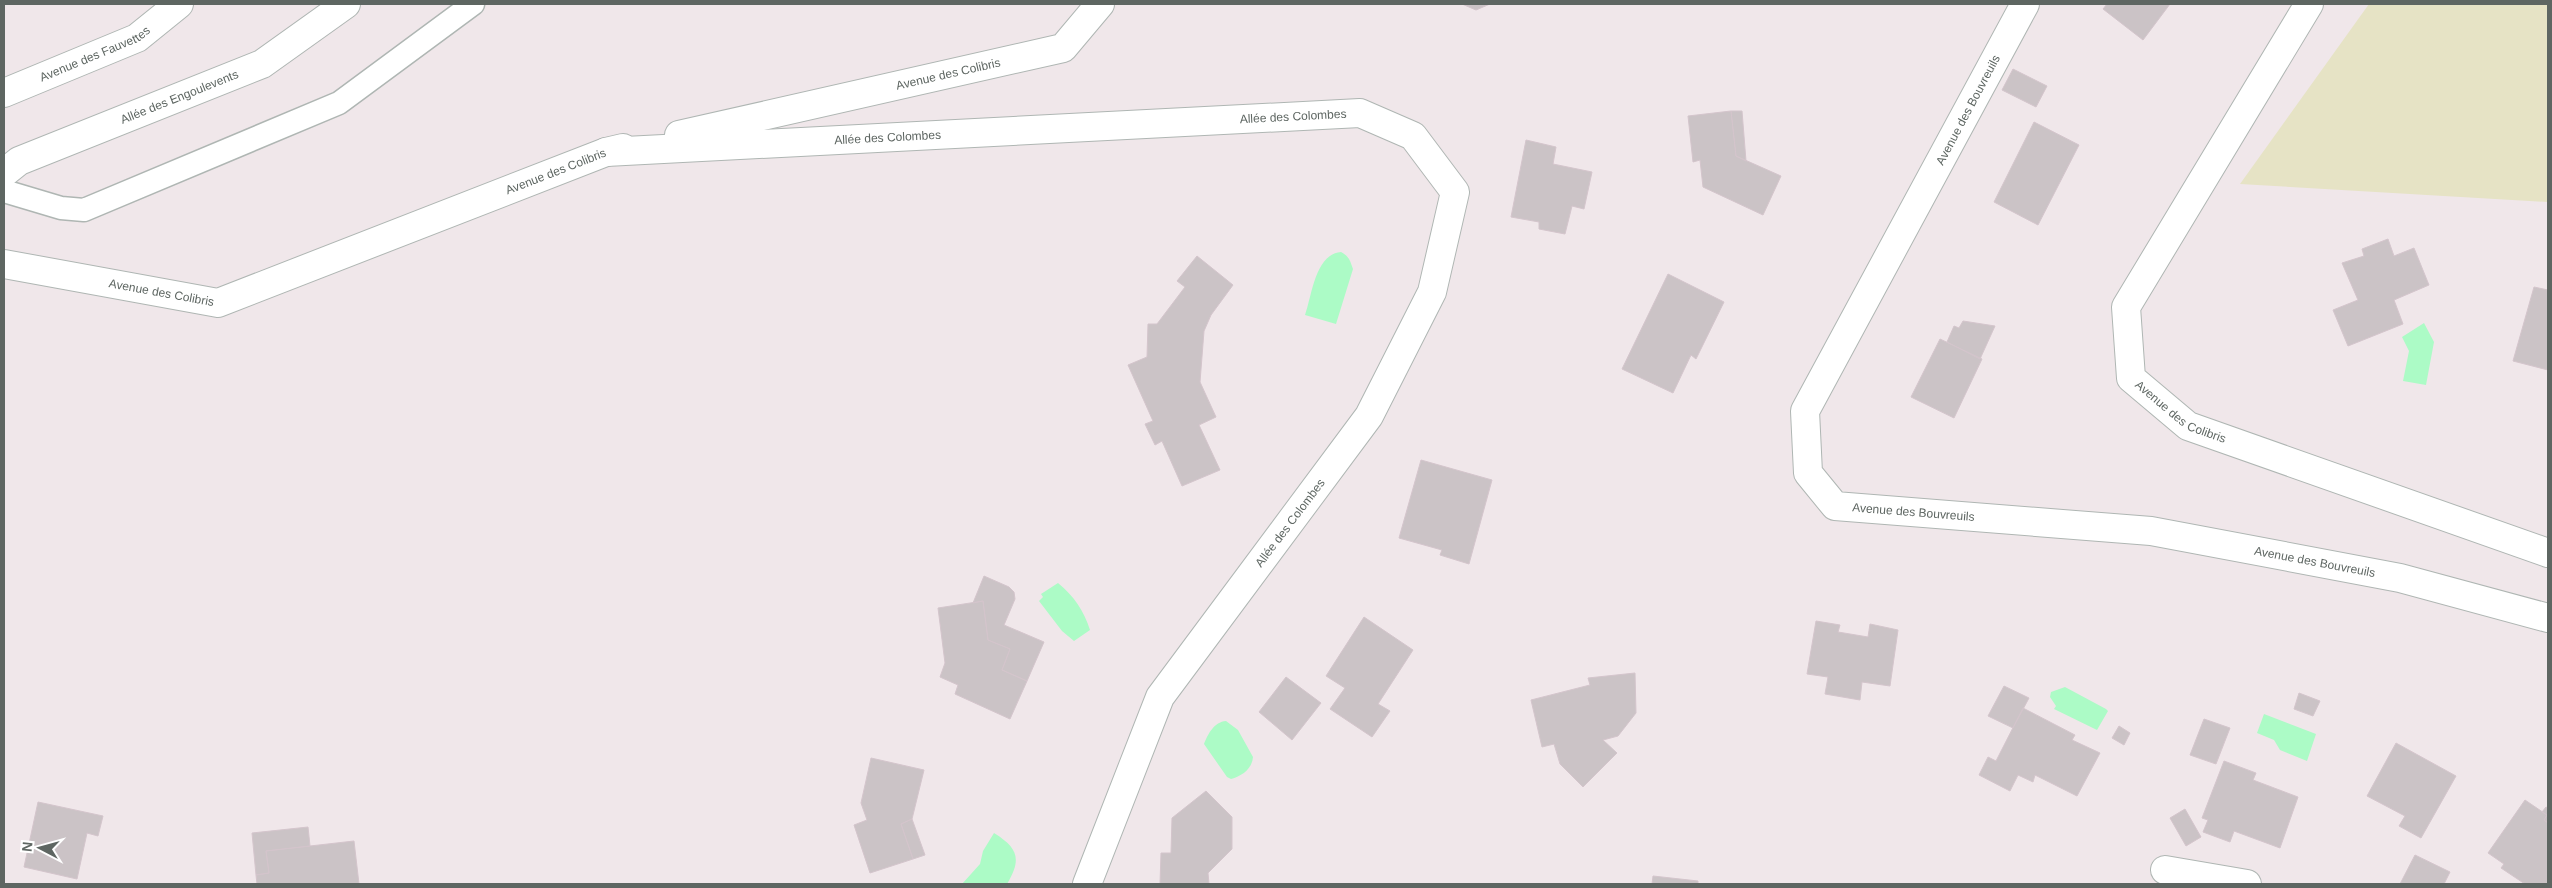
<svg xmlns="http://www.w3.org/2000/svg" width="2552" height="888" viewBox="0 0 2552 888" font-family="Arial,sans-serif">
<rect width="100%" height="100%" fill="#f0e7ea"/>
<path fill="#e6e3c5" d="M2369,4H2548V202L2240,184Z"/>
<path fill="#acfbc6" d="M1341,252C1350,257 1350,261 1353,269L1336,324L1305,315C1312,296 1315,254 1341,252Z
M2424,323L2434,342L2426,385L2403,381L2409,351L2402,337Z
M1058,583C1074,596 1084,611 1090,630L1074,641L1062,631L1039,601L1043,597L1041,594Z
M2065,687L2106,709L2108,711L2097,730L2054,709L2056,706L2050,697L2051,692Z
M2264,714L2316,734L2307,761L2280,750L2274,740L2257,733Z
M1226,721L1238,730L1253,757C1252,769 1242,776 1231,779L1227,777L1204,744C1208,734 1214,722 1226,721Z
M994,833C1018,848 1022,859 1007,884H962L980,864L983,851Z"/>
<path fill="#cbc3c6" stroke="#d4c5cc" d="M1462,4H1461H1490L1476,10Z
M2107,4H2170L2143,40L2103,9Z
M2013,69L2047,86L2036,107L2002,90Z
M1731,111H1742L1746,161L1736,156Z
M1731,111L1736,156L1781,176L1763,215L1703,187L1700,160L1693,162L1688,116Z
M2034,122L2079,145L2038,225L1994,202Z
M1526,140L1556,147L1553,164L1592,172L1584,209L1572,206L1565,234L1539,229V222L1511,217Z
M2388,239L2394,256L2414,248L2429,285L2394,300L2403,324L2348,346L2333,310L2358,300L2342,263L2364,256L2362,249Z
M1197,256L1233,285L1211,315L1204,331L1200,382L1216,417L1199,425L1220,470L1182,486L1162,441L1155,445L1145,424L1153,421L1128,365L1147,357L1148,324H1157L1185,287L1177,281Z
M1668,274L1724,302L1696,359L1691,355L1673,393L1622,369Z
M2534,287L2548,290V370L2513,361Z
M1963,321L1995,326L1980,359L1947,342L1954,326L1959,328Z
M1940,339L1982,359L1954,418L1911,397Z
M1421,460L1492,480L1469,564L1440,555L1442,550L1399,538Z
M984,576L1009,587L1014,592L1015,599L1004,625L1044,642L1027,681L1002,670L1010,649L988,640L983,601L973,603Z
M983,601L988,640L1010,649L1002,670L1027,681L1010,719L955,694L958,685L940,677L945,663L938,608Z
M1364,617L1413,650L1378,704L1390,711L1372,737L1330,709L1345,688L1326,676Z
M1816,621L1840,625L1838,632L1868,637L1870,624L1898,630L1890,686L1862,682L1860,700L1825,694L1828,677L1807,674Z
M1635,673L1636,713L1618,736L1603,740L1617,753L1583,787L1560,764L1554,744L1542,747L1531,700L1590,685L1588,678Z
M1286,677L1321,703L1292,740L1259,712Z
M2004,686L2029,698L2013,728L1988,716Z
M2299,693L2320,701L2313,716L2294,709Z
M2023,708L2075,735L2072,740L2100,753L2077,796L2035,775L2033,782L2018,775L2010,791L1979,775L1988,757L1996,761Z
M2204,719L2230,728L2216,764L2190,755Z
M2119,726L2130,733L2124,745L2112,738Z
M2396,743L2456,776L2421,838L2399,826L2405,816L2367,796Z
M871,758L924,770L912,819L901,824L913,859L870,873L854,825L867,820L861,803Z
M2224,761L2256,773L2253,780L2298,797L2280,848L2234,831L2230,842L2203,832L2208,820L2202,818Z
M1206,791L1232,817V849L1208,873L1209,884H1160L1161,853H1171L1172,818Z
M2525,800L2547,815L2544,820L2548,823V884H2525L2501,868L2504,864L2488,853Z
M38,802L103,816L98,836L87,833L77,879L24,867Z
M2546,807L2548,808V823L2544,820L2547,815L2542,812Z
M2185,809L2201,837L2186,846L2170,818Z
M912,819L925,855L913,859L901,824Z
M308,827L310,846L266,851L269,873L256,875L252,833Z
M354,841L359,884H257L256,875L269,873L266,851Z
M2415,855L2450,872L2444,884H2400Z
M1653,876L1698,881V884H1652Z"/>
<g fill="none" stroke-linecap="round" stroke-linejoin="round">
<g stroke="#afb6b3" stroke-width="25">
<path id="service" d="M4,191L61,208L84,210L339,103L473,4"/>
</g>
<g stroke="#afb6b3" stroke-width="30">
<g id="minor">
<path id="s1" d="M2025,4L1805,411L1808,473L1835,506L2151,531L2400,578L2548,618"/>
<path id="s2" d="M2309,4L2126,307L2131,378L2188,426L2548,553"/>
<path id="s3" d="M4,93L137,38L179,4"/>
<path id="s4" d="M679,135L1063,48L1100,4"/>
<path id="s5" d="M606,152L1360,113L1413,136L1455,192L1432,292L1369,416L1160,697L1087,884"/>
<path id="s6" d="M4,173L19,161L262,64L346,4"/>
<path id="s7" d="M4,264L218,303L606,152L623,148"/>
<path d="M2165,870L2247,884"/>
</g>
</g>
<use href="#service" stroke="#fff" stroke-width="22"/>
<use href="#minor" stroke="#fff" stroke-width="28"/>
</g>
<g text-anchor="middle" stroke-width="5" stroke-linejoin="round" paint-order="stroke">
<g font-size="12" fill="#5e6662" stroke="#fff">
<text dy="4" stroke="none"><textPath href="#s3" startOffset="99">Avenue des Fauvettes</textPath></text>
<text dy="4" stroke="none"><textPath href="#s4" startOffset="276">Avenue des Colibris</textPath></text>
<text dy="4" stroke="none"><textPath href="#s6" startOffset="192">Allée des Engoulevents</textPath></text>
<text transform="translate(1968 110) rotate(-62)" y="4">Avenue des Bouvreuils</text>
<text dy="4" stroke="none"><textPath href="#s5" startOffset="688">Allée des Colombes</textPath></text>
<text dy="4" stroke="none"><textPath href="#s5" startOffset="282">Allée des Colombes</textPath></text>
<text dy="4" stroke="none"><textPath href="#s7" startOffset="580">Avenue des Colibris</textPath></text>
<text dy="4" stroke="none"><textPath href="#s7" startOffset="160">Avenue des Colibris</textPath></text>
<text dy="4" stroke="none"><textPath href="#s2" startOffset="486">Avenue des Colibris</textPath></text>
<text dy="4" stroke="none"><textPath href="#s1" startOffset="646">Avenue des Bouvreuils</textPath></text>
<text transform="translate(1290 523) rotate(-53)" y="4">Allée des Colombes</text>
<text dy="4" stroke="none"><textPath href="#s1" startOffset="1051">Avenue des Bouvreuils</textPath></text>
</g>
</g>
<rect width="2552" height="888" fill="none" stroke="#5e6662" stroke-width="10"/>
<g transform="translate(40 848) rotate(276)" stroke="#ffffff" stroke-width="4" paint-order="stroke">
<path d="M0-4L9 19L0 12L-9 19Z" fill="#5e6662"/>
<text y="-8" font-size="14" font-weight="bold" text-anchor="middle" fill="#5e6662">N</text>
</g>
</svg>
